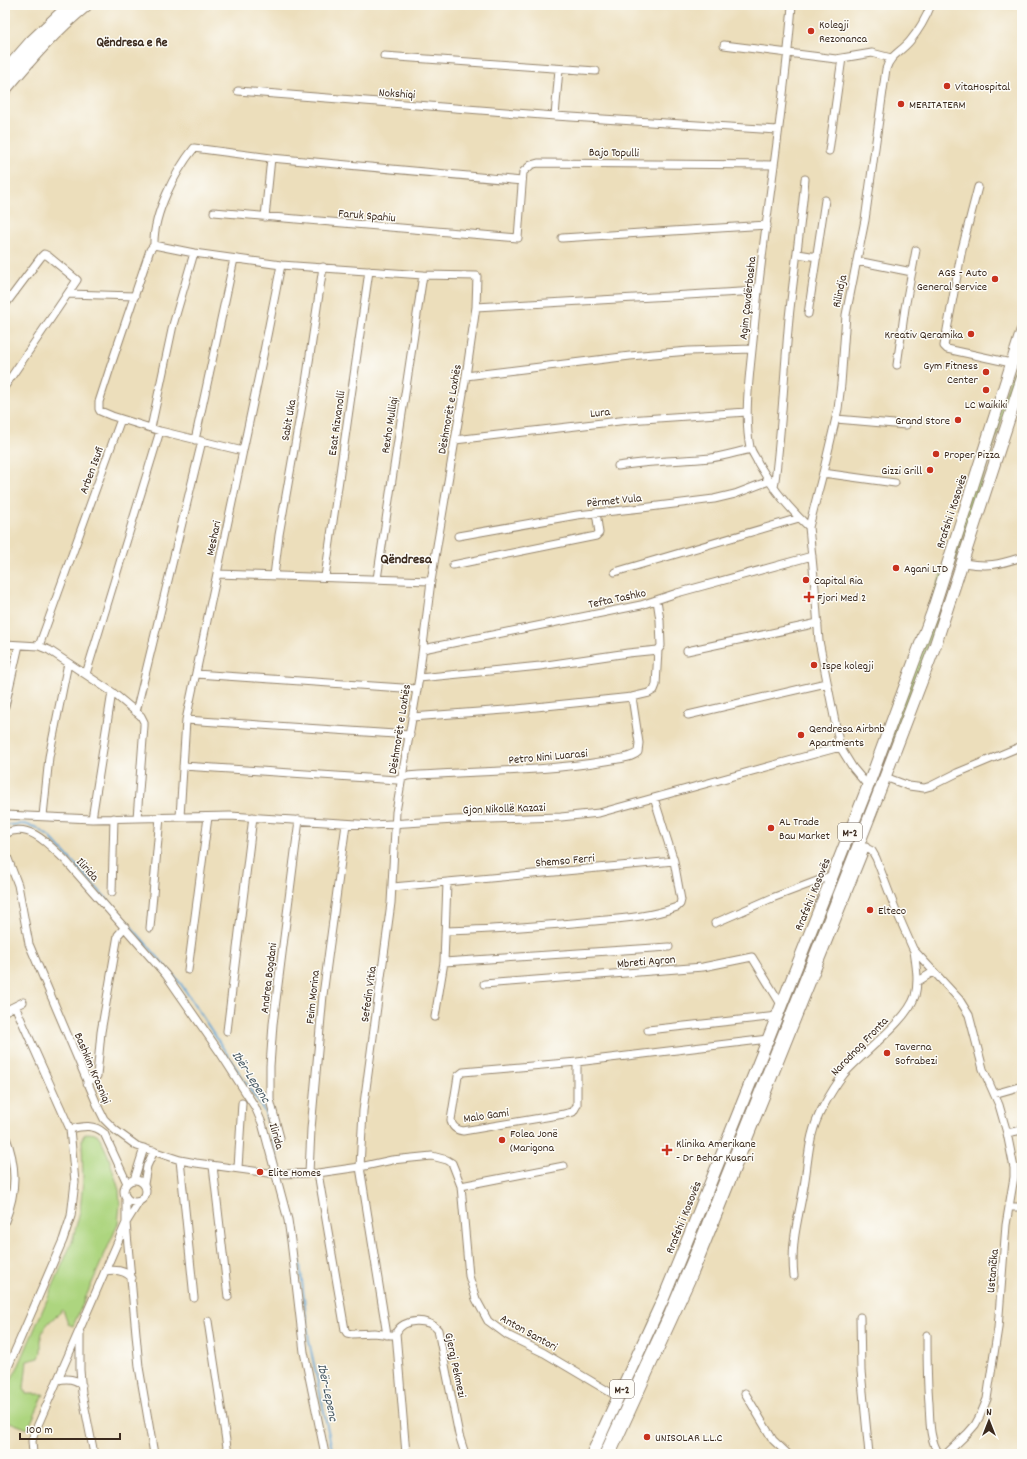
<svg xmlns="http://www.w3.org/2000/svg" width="1027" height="1459" viewBox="0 0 1027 1459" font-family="Dekko,sans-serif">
<rect width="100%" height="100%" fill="#fdfcf7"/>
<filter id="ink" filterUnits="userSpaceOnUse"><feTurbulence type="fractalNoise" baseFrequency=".025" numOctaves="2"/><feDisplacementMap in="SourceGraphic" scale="8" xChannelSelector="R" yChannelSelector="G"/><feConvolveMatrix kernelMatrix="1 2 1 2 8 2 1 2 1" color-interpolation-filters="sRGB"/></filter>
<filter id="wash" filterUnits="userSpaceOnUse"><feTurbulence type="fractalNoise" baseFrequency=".012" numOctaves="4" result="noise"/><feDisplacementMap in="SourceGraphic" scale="16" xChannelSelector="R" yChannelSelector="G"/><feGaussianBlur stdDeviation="0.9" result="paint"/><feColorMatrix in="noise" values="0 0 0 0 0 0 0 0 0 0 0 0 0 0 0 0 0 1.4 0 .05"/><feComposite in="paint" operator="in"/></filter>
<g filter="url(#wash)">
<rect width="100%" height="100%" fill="#ecdebb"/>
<path fill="#add57f" stroke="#74804e" d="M1022,346V357L933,632L868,810L678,1283L600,1454H596L807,952Z
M87,1133L97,1134L100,1138L108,1155L119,1190L120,1204L118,1224L73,1326L68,1324L63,1310C54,1318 41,1326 41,1340C41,1347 42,1351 39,1358L27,1361L24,1388L26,1394H44L28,1429L7,1421L5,1427V1391L19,1365L72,1242L80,1211L83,1181L82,1139L84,1135Z"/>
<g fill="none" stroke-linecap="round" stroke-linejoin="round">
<path stroke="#5ba1d1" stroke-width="2" d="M5,828L9,825L24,824L35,827L50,837L115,908L181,984L265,1112L280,1172
M281,1176L297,1238L309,1341L333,1454"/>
</g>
</g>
<g filter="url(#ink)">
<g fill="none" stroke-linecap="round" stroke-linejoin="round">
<g stroke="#94846c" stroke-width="9">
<path id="minor" d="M792,5C784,114 764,221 754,330C751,365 743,413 750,447C752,453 756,458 758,463C772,487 789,509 809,527
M724,45L836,59L872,53L891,58
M384,56L596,71
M238,91L555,116L778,130
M555,116L559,69
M829,151L842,58
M978,187L962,249L944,346L947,349L1011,363
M214,212L518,238L523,172L531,165L538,163L774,165
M265,217L271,158
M562,238L767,225
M154,245C153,214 175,172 194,148L271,158L522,181
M798,254L817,257
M857,261L912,272
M68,294L135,296
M5,305L41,257L44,254L48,256L77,280L5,386
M476,307L758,291
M808,314L825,200
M897,365L905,308L916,250
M466,376L630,356L689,351L752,349
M836,419L906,425
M151,428L173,325L194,253
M195,440L234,259
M455,440L628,420L747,412
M243,451L160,431L112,416L100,411L99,409V402L111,365L150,250L154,245L194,253L281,265L423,275L477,276L476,307L466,376L431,581L419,678L396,812L391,903L363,1111L360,1167L387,1335
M618,466C649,461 680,461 711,458C725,456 737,452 751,449
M823,473L895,483
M774,488C782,431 784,375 789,318C794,272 801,226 805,179
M458,536L577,515L642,508L714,499L735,494L769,481
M963,563C989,567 997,565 1022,557
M453,565L596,536L599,533L596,512
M615,572L799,518
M217,574L431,581
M274,576L279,535L306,382L323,267
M325,577L369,271
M377,579L423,275
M5,644L39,646L49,650L112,692L141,716L144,722V726L137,818
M39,646L121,419
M423,649L641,605L677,593L812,556
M687,651L818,623
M86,674L160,431
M196,674L417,689
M419,678L540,666L628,653L658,650
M5,706L19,645
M136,712L202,441
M688,715L826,683
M412,717L517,709L632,697L649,693L654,690L656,685L658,650L661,646L660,620L657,600
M186,720L410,735
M183,766L397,780L407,776C473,771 540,772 606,761C616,759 630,759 638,752L639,743L632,697
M885,777L909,786L924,788L931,786L957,773L1022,746
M868,786L853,768L840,747L819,641L815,588L809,527L823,473L838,409L841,384L846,315L865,220L886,69C890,55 901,52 910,41C919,30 926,18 931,5
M5,815L92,819L230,816L373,825L455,820L561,817L599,813L617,808L840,747
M43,816L49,757L68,663
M180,817L186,720L263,356L281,265
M92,819L112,692
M5,834C29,821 49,845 65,860L166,975L221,1054L255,1107L262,1123L288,1220L291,1241L304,1352L325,1454
M858,844L872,851L876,858L895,908L913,949L959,999L969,1015L983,1069L999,1105L1007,1133L1014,1168V1177L1006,1225L998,1328L987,1399L980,1416L975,1425L968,1433L946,1454
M5,851L18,885L29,944L99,1109L104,1119L115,1130L137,1146L180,1160L196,1163L276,1174L318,1173L360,1167L392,1160L432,1156L447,1160L452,1163L454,1168L461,1186L469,1276L476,1299L488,1321L507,1335L544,1353L618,1397
M393,887L674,861
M112,892L114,818
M715,923L772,898L833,875
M150,928L160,817
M446,931C492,930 538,926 584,922C615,919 647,918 677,907L680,904L681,900L674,861L654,798
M444,962L669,947
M188,970L208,817
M917,982L933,972
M484,984L703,967L752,957L782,1006
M5,1011L23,1002
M435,1017L444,962L447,883
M648,1030L777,1016
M227,1031L253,817
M577,1062V1105L573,1112L564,1114L463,1131C456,1130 452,1127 451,1120L458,1076L463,1072L577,1062L768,1039
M87,1083L97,1076L101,1032L111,975L118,935L125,927
M994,1094L1022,1086
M70,1129C83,1126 94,1124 104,1133L127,1183
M1007,1133L1022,1130
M5,1135C17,1165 17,1191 5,1221
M280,1138L270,1100V1066L273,1024L299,820
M180,1160L194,1298
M213,1166L228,1297
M238,1168L242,1103
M309,1173L311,1129L323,995L346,824
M318,1173L345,1330L347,1333L352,1334L374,1333L391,1335
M124 1191a11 11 0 1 1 22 0a11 11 0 1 1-22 0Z
M134,1180L144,1148
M144,1184L147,1166L154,1151
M461,1186L564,1166
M126,1197V1223L139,1367L154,1454
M1009,1207H1022
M105,1271C116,1269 125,1270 132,1278
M794,1276C790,1240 800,1214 805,1180C809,1153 809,1132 823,1107C829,1096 836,1084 844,1074C863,1052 907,1021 915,996C919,981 916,965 914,951
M860,1317L861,1371L869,1454
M208,1321L228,1454
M80,1333V1370L82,1393L94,1454
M927,1335C927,1358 927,1380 929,1403C930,1420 929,1439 939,1454
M5,1374L63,1240L71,1216L75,1182L70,1129L15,1006
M58,1380C67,1378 75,1378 82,1385
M745,1393L773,1440L788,1454
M33,1454L32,1441L34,1434L126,1223L139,1202
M406,1454L396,1333C403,1318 428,1318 438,1330L459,1435L465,1454
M612,1454L695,1272L866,847"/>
</g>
<g stroke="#94846c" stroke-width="13">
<path id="trunk" d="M592,1454L664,1297L689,1236L768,1039L868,786L932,613L1022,331
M605,1454L670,1314L698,1248L826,928L885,777L935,646L1022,379"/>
</g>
<g stroke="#94846c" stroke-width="14">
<path id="motorway" d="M5,72L32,41L70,5
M5,89C30,59 55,30 86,5"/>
</g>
<use href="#minor" stroke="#fff" stroke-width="7"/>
<use href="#trunk" stroke="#fff" stroke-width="11"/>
<use href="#motorway" stroke="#fff" stroke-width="12"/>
</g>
</g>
<g fill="#c8321e" stroke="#fdfcf7" stroke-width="1.5">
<circle cx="811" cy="31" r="4"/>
<circle cx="947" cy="86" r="4"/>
<circle cx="901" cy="104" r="4"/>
<circle cx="995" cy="279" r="4"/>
<circle cx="971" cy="334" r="4"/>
<circle cx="986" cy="372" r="4"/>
<circle cx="986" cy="390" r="4"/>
<circle cx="958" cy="420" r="4"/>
<circle cx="936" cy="454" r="4"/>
<circle cx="930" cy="470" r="4"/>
<circle cx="896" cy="568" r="4"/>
<circle cx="806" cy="580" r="4"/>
<path d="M807 591h4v4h4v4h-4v4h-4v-4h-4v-4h4z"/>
<circle cx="814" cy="665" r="4"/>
<circle cx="801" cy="735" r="4"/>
<circle cx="771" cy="828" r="4"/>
<circle cx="870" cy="910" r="4"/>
<circle cx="887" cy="1053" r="4"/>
<circle cx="502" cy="1140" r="4"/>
<path d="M665 1144h4v4h4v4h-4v4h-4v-4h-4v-4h4z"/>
<circle cx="260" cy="1172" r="4"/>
<circle cx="647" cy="1437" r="4"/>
</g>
<g text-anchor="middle" stroke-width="3" stroke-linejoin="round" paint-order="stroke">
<g fill="#fdfcf7" stroke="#75695f" stroke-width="1">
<rect x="838" y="823" width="24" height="18" rx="3"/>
<rect x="610" y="1380" width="24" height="18" rx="3"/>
</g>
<g font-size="11" font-weight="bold" fill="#3b2a1e">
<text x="850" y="836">M-2</text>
<text x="622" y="1393">M-2</text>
</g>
<g font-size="12" fill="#3b2a1e" stroke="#fdfcf7" text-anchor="start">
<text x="819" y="28">Kolegji<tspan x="819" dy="14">Rezonanca</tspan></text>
<text x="955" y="90">VitaHospital</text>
<text x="909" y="108">MERITATERM</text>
<text x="987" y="276" text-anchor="end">AGS - Auto<tspan x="987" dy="14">General Service</tspan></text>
<text x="963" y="338" text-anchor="end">Kreativ Qeramika</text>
<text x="978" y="369" text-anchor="end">Gym Fitness<tspan x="978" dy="14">Center</tspan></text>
<text x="986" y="408" text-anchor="middle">LC Waikiki</text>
<text x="950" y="424" text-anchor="end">Grand Store</text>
<text x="944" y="458">Proper Pizza</text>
<text x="922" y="474" text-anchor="end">Gizzi Grill</text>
<text x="904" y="572">Agani LTD</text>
<text x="814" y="584">Capital Ria</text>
<text x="817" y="601">Fjori Med 2</text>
<text x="822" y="669">Ispe kolegji</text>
<text x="809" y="732">Qendresa Airbnb<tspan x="809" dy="14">Apartments</tspan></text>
<text x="779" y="825">AL Trade<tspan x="779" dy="14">Bau Market</tspan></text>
<text x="878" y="914">Elteco</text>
<text x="895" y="1050">Taverna<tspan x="895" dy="14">Sofrabezi</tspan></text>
<text x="510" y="1137">Folea Jonë<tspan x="510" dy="14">(Marigona</tspan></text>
<text x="676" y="1147">Klinika Amerikane<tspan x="676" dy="14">- Dr Behar Kusari</tspan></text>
<text x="268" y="1176">Elite Homes</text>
<text x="655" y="1441">UNISOLAR L.L.C</text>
</g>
<g font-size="12" fill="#3b2a1e" stroke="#fdfcf7">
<text transform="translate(397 93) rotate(4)" y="4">Nokshiqi</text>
<text transform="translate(614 152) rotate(1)" y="4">Bajo Topulli</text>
<text transform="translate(367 215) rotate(5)" y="4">Faruk Spahiu</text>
<text transform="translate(839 291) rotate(-78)" y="4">Rilindja</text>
<text transform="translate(747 298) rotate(-84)" y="4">Agim Çavdërbasha</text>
<text transform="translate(449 409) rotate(-80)" y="4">Dëshmorët e Loxhës</text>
<text transform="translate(600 412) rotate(-6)" y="4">Lura</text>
<text transform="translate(288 420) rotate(-80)" y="4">Sabit Uka</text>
<text transform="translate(336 423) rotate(-82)" y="4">Esat Rizvanolli</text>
<text transform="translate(389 425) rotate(-81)" y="4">Rexho Mulliqi</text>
<text transform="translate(91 470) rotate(-70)" y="4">Arben Isufi</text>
<text transform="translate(614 500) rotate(-6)" y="4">Përmet Vula</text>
<text transform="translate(951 511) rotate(-72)" y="4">Rrafshi i Kosovës</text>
<text transform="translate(213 538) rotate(-78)" y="4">Meshari</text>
<text transform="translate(617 598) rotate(-12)" y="4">Tefta Tashko</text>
<text transform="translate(399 729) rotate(-81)" y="4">Dëshmorët e Loxhës</text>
<text transform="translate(548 756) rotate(-5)" y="4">Petro Nini Luarasi</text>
<text transform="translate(504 808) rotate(-2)" y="4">Gjon Nikollë Kazazi</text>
<text transform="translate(565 860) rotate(-5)" y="4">Shemso Ferri</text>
<text transform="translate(88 869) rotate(48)" y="4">Ilirida</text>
<text transform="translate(812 894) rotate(-68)" y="4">Rrafshi i Kosovës</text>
<text transform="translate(646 961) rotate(-5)" y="4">Mbreti Agron</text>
<text transform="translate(268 978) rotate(-83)" y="4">Andrea Bogdani</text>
<text transform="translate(368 994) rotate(-82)" y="4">Sefedin Vitia</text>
<text transform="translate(312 997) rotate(-84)" y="4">Feim Morina</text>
<text transform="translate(859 1046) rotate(-46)" y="4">Narodnog Fronta</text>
<text transform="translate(93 1068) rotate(67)" y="4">Bashkim Krasniqi</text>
<text transform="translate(486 1115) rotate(-8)" y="4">Malo Gami</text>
<text transform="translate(277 1136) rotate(74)" y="4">Ilirida</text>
<text transform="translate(683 1217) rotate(-68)" y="4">Rrafshi i Kosovës</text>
<text transform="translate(992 1271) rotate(-85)" y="4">Ustanička</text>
<text transform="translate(529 1332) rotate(29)" y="4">Anton Santori</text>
<text transform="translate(456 1365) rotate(78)" y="4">Gjergj Pekmezi</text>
</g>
<g font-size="13" font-weight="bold" fill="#3b2a1e" stroke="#fdfcf7">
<text x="132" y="46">Qëndresa e Re</text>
</g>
<g font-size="13" font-style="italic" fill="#485a66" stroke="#fdfcf7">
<text transform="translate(252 1076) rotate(57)" y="5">Ibër-Lepenc</text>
<text transform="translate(329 1392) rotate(78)" y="5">Ibër-Lepenc</text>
</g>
<g font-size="14" font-weight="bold" fill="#3b2a1e" stroke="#fdfcf7">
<text x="406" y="563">Qëndresa</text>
</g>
</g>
<rect width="1027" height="1459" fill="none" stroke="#fdfcf7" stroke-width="20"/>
<g transform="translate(989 1421)" stroke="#fdfcf7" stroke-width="3" paint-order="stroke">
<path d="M0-3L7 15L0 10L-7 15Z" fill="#3b2a1e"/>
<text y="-6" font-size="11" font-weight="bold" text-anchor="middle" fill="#3b2a1e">N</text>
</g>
<path d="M20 1433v6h100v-6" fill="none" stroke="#3b2a1e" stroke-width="2"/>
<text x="26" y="1433" font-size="12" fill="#3b2a1e" stroke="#fdfcf7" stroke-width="3" paint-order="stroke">100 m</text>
</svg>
